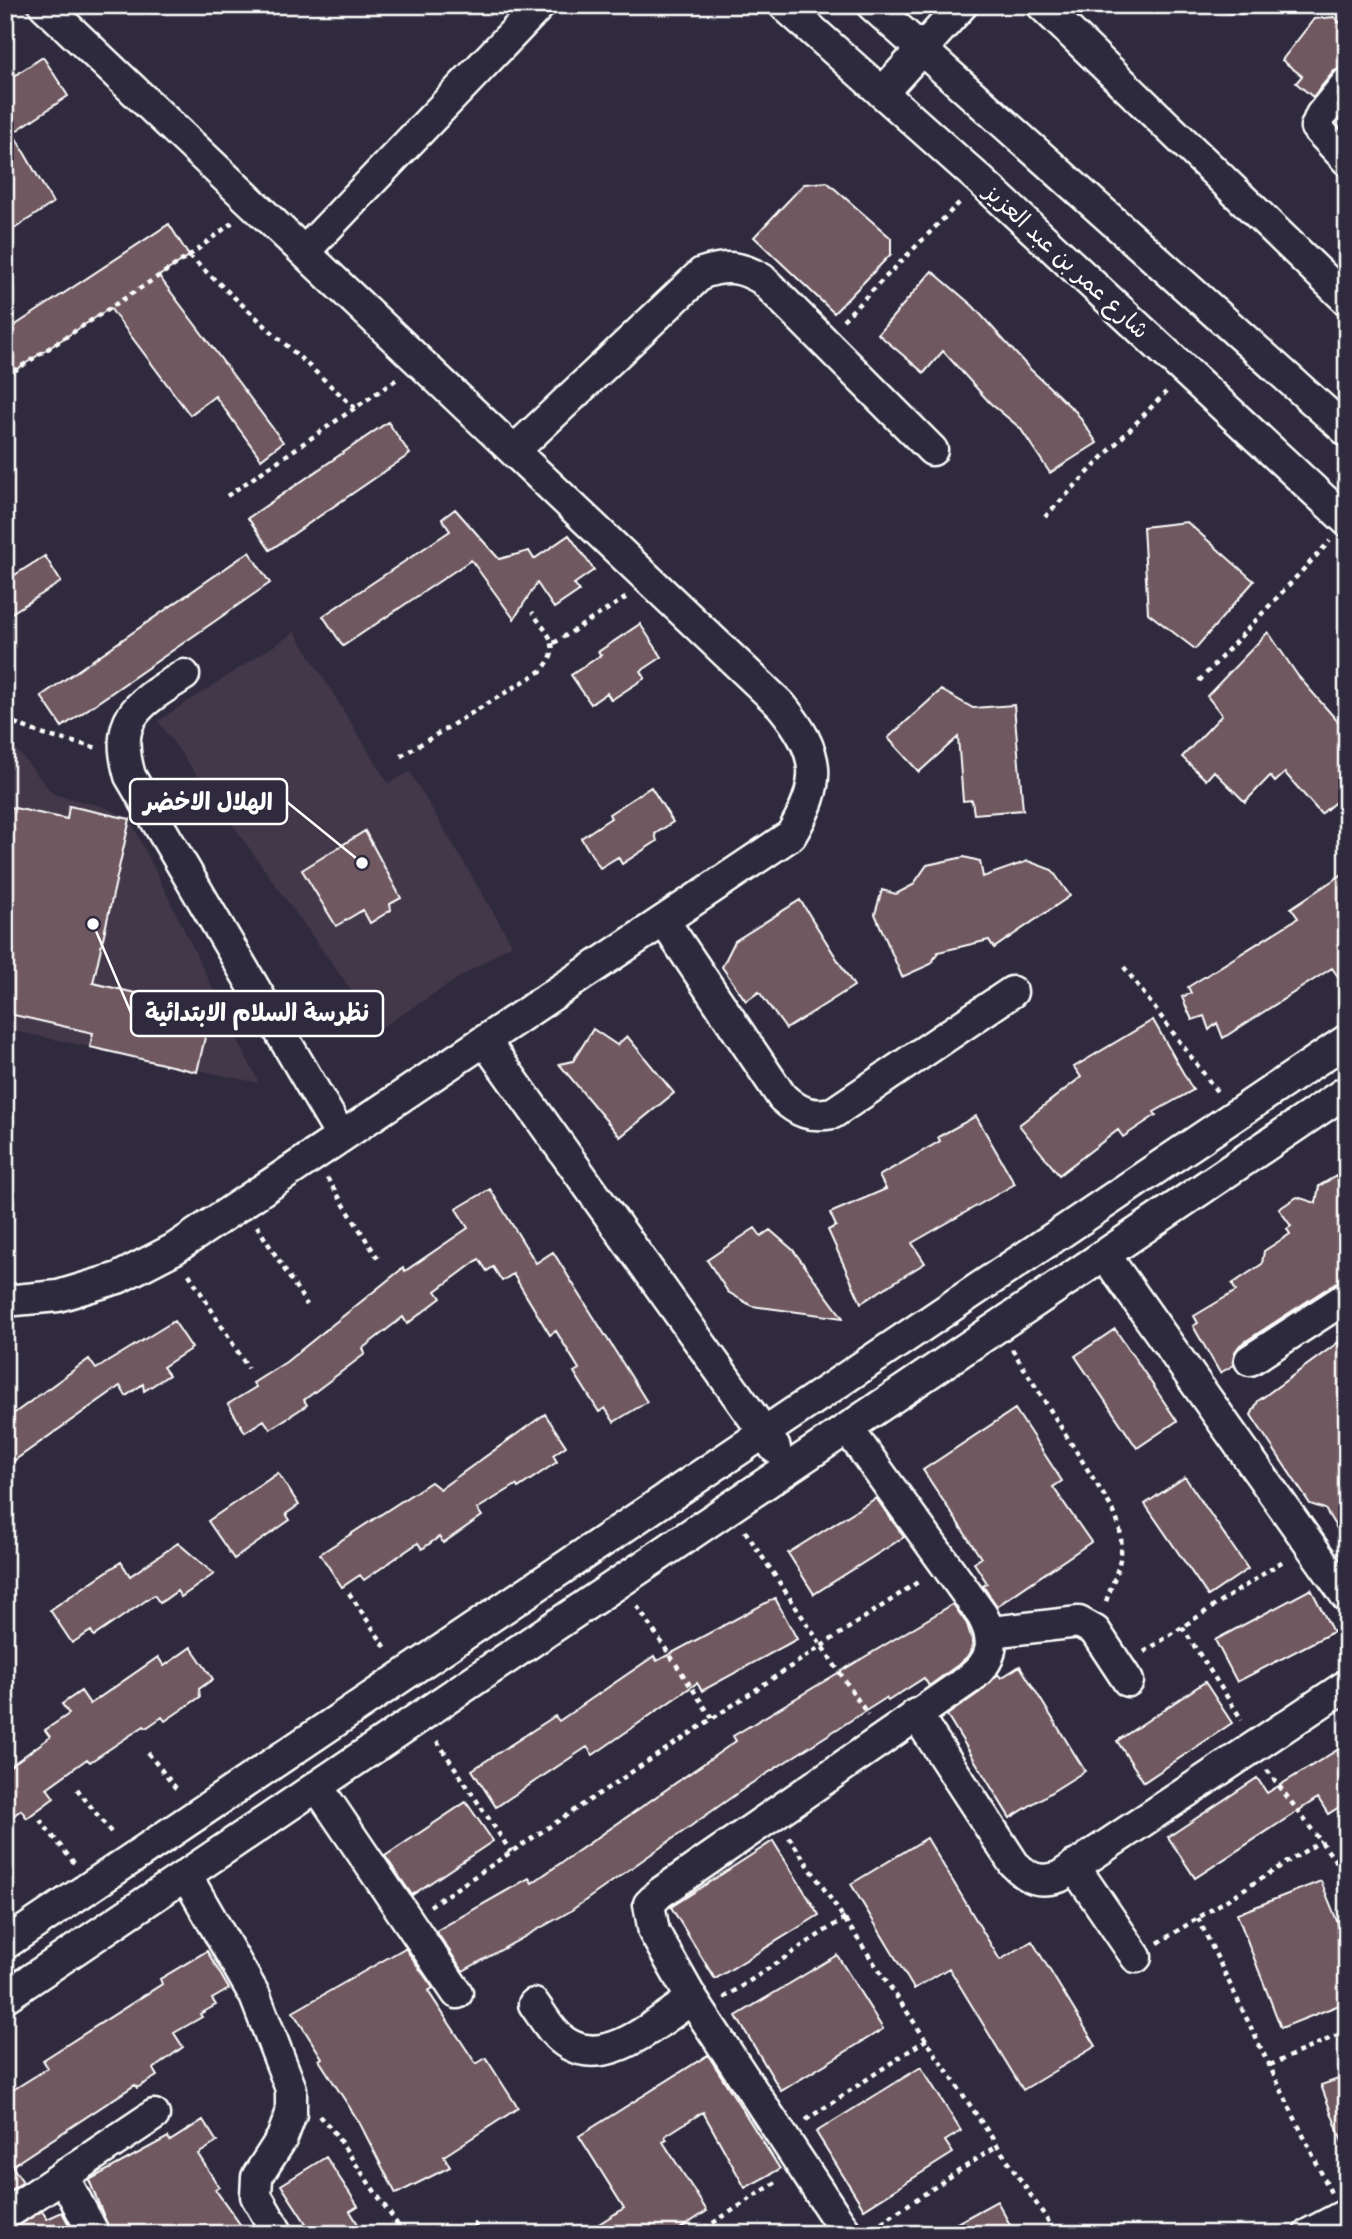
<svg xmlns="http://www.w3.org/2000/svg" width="1352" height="2239" viewBox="0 0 1352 2239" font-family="Sriracha,'Playpen Sans Arabic',sans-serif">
<rect width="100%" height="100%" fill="#2f2a3d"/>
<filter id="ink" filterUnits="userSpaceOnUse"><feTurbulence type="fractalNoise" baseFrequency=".0143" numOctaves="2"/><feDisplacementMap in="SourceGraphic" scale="14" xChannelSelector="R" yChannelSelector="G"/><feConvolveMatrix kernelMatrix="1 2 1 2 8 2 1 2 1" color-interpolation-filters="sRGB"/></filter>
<g filter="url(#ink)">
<path fill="#423848" d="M295,632L388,783L410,772L512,944L379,1029L158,721Z
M5,742L11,743L53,794L105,807L130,819L259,1083L5,1029Z"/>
<path fill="#705960" stroke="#fff" stroke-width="2" d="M1334,17L1347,29V66L1334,71L1313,97L1296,83L1302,76L1282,60L1314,19Z
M43,57L68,96L13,133L53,203L5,235V82Z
M827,182L891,238V254L834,313L754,237L804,184Z
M169,224L189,256L159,276L283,442L261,459L215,396L190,415L110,308L5,377V332Z
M932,271L973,306L1029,368L1076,412L1097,443L1050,473L1020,428L990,403L943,351L924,373L878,334Z
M388,422L410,454L270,550L248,518Z
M455,509L499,559L529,551L534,559L569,535L594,570L574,584L579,591L554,608L537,583L514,619L471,560L343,646L323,616L450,531L442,519Z
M1187,522L1254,581L1195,649L1148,613L1143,527Z
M249,552L270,583L62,727L41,696Z
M45,556L61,582L5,617V581Z
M640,624L662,657L641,671L645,678L611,700L607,693L591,704L571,675L601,655L598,652Z
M1268,632L1298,676L1347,732V792L1321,814L1285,773L1275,782L1270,776L1245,802L1214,771L1206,780L1182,757L1222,715L1207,696Z
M941,690L973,708L1014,705L1023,810L974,814L972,800L963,801L958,737L919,772L888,738Z
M651,787L673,822L655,834L657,841L622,864L618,857L600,868L581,838L611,818L609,814Z
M5,806L67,819L69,806L130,819L93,983L211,1011L197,1072L90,1047L93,1033L5,1013Z
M365,831L401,898L390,904L391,910L370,923L363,910L336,926L302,870Z
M964,857L980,861L983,877L1028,861L1052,870L1070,896L994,948L989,940L938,952L931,964L902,977L875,914L882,890L896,894L913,885L927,865Z
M1347,871V989L1332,968L1223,1038L1217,1023L1209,1030L1204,1016L1192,1020L1182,997L1191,993L1188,987L1298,918L1291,908Z
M800,900L854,986L786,1029L759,992L746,1001L722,967L735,941Z
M1153,1020L1193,1090L1154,1112L1156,1115L1123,1137L1118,1130L1059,1175L1019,1125L1081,1077L1074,1067Z
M593,1029L617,1045L627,1036L674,1093L620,1137L559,1064L573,1061Z
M976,1116L1015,1184L912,1243L925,1263L861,1303L828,1230L836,1226L830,1213L886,1189L879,1176L940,1141L938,1137Z
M1336,1176L1347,1192V1280L1337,1282L1240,1345L1234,1353V1365L1220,1373L1193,1326L1198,1323L1194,1316L1236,1291L1232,1284L1262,1264L1264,1251L1290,1234L1287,1229L1291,1226L1279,1209L1297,1197L1316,1203L1319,1186Z
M490,1189L536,1263L553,1252L647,1402L614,1422L605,1408L599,1412L574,1372L579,1369L556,1331L550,1335L513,1274L502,1281L493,1267L487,1271L479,1259L436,1291L441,1298L407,1324L403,1317L363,1348L365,1354L304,1400L307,1405L270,1429L264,1420L245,1432L228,1404L256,1387L253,1383L286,1362L403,1268L405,1271L468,1228L456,1209Z
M755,1228L761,1236L770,1230L793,1250L843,1318L752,1306L728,1292L707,1260Z
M174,1321L192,1348L163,1367L169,1375L144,1391L143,1384L126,1396L120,1386L5,1467V1420L89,1359L96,1369Z
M1115,1329L1177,1421L1137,1448L1075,1356Z
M1347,1336V1545L1325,1509L1310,1504L1251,1415L1258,1401Z
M1015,1409L1062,1481L1053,1487L1091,1542L997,1606L983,1586L987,1583L974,1563L981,1558L923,1470Z
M545,1414L566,1446L553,1455L557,1462L518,1488L516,1485L477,1509L482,1516L443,1543L439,1537L422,1549L418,1543L364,1580L360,1575L342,1587L320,1554L431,1482L440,1489Z
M278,1473L299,1505L286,1514L290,1520L234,1559L208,1521Z
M1185,1477L1248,1569L1208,1596L1145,1504Z
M876,1498L904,1537L814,1594L788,1553Z
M178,1543L214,1574L181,1597L177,1591L160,1603L154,1595L94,1636L91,1631L72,1643L50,1610L121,1562L130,1576Z
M1311,1589L1333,1632L1237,1682L1215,1640Z
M775,1598L797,1639L702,1691L697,1683L593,1755L587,1747L496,1807L472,1770L555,1716L559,1721L654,1656L657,1661Z
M953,1604L967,1624L973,1643L969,1655L958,1665L929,1686L924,1678L888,1701L886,1698L749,1785L569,1912L463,1971L436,1931L529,1878L532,1883L736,1741L733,1736Z
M191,1647L213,1679L199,1689L200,1697L165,1721L162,1717L146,1728L144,1726L90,1762L87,1759L47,1788L54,1798L27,1818L21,1810L5,1822V1770L50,1737L45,1730L69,1714L62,1704L81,1691L90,1704L158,1657L164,1666Z
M1020,1666L1085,1771L1010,1818L947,1715L980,1692L998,1674L1001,1678Z
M1205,1682L1232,1723L1144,1782L1117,1741Z
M1347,1744V1802L1328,1814L1318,1798L1195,1878L1168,1837L1257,1778L1267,1793Z
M466,1802L493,1841L412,1895L385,1856Z
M927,1838L1000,1960L1032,1941L1096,2046L1023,2090L949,1968L914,1989L851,1884Z
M773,1841L819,1915L715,1979L671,1907Z
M1321,1881L1347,1946V2002L1281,2028L1237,1914Z
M405,1948L433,1988L428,1991L476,2064L486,2058L518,2108L444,2156L450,2167L396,2194L359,2122L319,2060L322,2058L293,2012Z
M207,1951L229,1989L212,1999L216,2005L200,2014L202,2017L174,2033L183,2047L153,2069L157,2076L137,2088L135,2085L12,2166L23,2182L5,2194V2095L48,2068L43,2060L162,1984L160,1979Z
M837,1955L883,2029L781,2091L736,2016Z
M708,2055L780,2169L745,2188L703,2112L665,2136L667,2140L663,2142L707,2211L672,2234H583L624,2208L579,2136Z
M921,2067L961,2131L945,2141L953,2153L864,2209L816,2132Z
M1347,2076V2146L1344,2147L1321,2085Z
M203,2120L217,2142L198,2154L219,2187L215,2189L247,2234H111L89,2180L168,2137L170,2141Z
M326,2157L358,2206L350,2211L364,2234H313L281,2185Z
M997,2201L1015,2234H937Z
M42,2211L47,2219L62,2212L74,2234H5Z"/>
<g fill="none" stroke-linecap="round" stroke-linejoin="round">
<g stroke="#fff" stroke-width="35">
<path id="minor" d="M784,5L981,181L1347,521
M872,5L1347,431
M1042,5L1347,300
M1347,83L1321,115L1316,127L1347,160
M882,93L962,5
M304,252L540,5
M514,451L702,273C726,265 740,266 762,279L932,450
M184,675C138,704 113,717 130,776L341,1136
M664,921L782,1097C799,1113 811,1117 833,1113L1012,992
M485,1041L775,1448
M1105,1255L1347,1597
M5,1301L58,1296L118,1278L174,1249L791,835C823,781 821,754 781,705L44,5
M1250,1360L1347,1297
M991,1632L1079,1622L1095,1631L1128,1681
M916,1714L1014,1864C1029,1879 1039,1883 1059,1877L1347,1685
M317,1786L457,1993
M1074,1866L1136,1957
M186,1875L255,1996L291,2089V2114L282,2138L257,2177L256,2196L278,2234
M5,1944L1347,1040
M5,1997L1347,1091
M534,2004C544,2018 554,2037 570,2045C611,2067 659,2020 692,1999
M63,2176L94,2234
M5,2215L154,2115
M847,2234L692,1999L654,1932L649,1904L660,1893L969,1679C993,1661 997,1642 982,1615L848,1429
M1309,2234L1347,2214"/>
</g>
<path stroke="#fff" stroke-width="4.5" stroke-dasharray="5 5" stroke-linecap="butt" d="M1209,5C1228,15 1253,15 1272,5
M189,256L355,408
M843,320L962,200
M5,377L189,256L233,222
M227,496L397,379
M1045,517L1166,392
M554,643L627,597
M1199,681L1330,541
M5,719L44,735L98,748
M401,756L541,671C564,646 548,635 532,612
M1344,821L1347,819
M1124,967L1218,1093
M327,1178L379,1260
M257,1226L307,1305
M189,1274L248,1368
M1012,1349L1113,1510C1130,1548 1118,1568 1105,1604
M745,1531L868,1715
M349,1593L388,1651
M637,1606L712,1718
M1182,1627L1242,1720
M1144,1652L1286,1559
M437,1741L511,1852
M148,1753L179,1792
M1267,1770L1347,1876
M77,1789L114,1836
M40,1820L74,1863
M789,1837L1057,2234
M430,1906L921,1580
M1198,1918L1331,2193
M1158,1943L1321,1841
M724,1998L846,1917
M1270,2065L1347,2031
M319,2116L331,2128L404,2234
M806,2120L927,2039
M873,2228L998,2145
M456,2234L474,2224L483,2234
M696,2234L778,2181"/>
<use href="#minor" stroke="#2f2a3d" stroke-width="30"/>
</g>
</g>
<g text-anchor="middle" stroke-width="5" stroke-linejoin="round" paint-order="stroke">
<g font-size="23" fill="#fff" stroke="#2f2a3d">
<text transform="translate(1067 261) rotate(43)" y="8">شارع عمر بن عبد العزيز</text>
</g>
</g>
<path fill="none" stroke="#fff" stroke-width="2.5" d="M362 863L287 802M93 924L131 1013"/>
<g fill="#fff" stroke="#2f2a3d" stroke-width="2.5">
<circle cx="362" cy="863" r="7"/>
<circle cx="93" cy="924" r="7"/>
</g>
<g fill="#2f2a3d" stroke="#fff" stroke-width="2.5">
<rect x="130" y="779" width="157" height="45" rx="7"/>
<rect x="131" y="991" width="252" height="45" rx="7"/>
</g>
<g font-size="24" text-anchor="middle" font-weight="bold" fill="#fff">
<text x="208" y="810">الهلال الاخضر</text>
<text x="257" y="1021">نظرسة السلام الابتدائية</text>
</g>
<rect width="1352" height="2239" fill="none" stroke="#2f2a3d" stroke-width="28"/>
<rect x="14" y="14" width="1324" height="2211" fill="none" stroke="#fff" stroke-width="2.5" filter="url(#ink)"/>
</svg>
